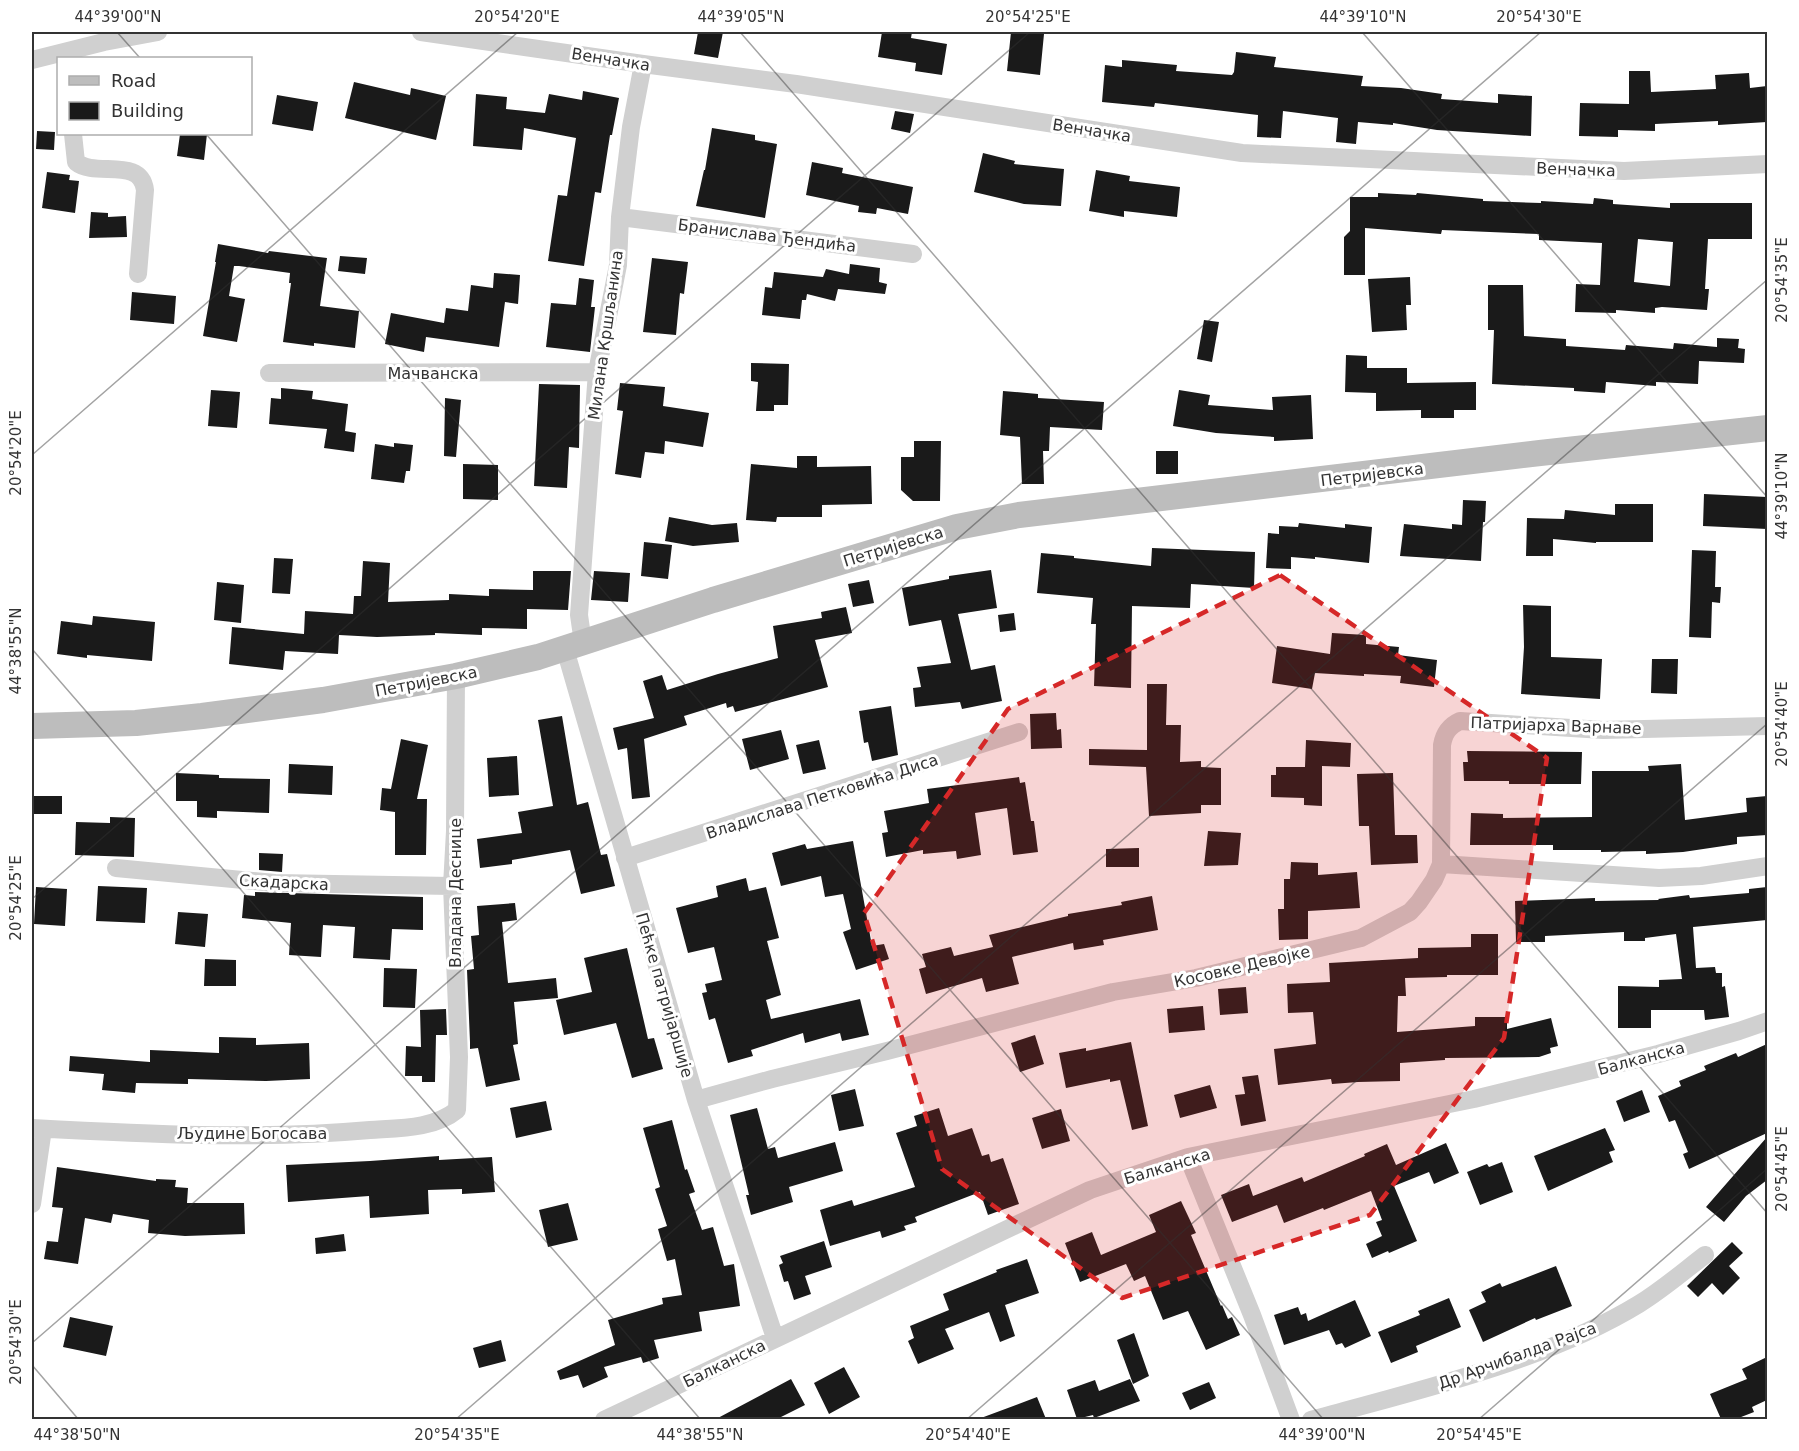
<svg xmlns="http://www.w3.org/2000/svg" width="1799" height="1451" viewBox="0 0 1799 1451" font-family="'DejaVu Sans',sans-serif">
<rect width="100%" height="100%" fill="#fff"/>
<path fill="#1a1a1a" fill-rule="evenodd" d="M698,32H723L718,58L694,54Z
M882,32H912L911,38L947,44L942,75L915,71L916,63L878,57Z
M1011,32L1044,34L1040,75L1007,71Z
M1236,52L1276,57L1274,67L1363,76L1361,86L1401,88L1442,94L1441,99L1498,103V94L1532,96L1531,136L1437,130L1393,123V125L1358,122L1356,144L1336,142L1338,118L1283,111L1281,138L1257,137L1258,115L1155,103L1154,107L1102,102L1105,65L1122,67V60L1177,65L1176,71L1232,75L1234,72Z
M1629,71H1650L1651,92L1716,89L1715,75L1749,73L1750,88L1767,86V122L1718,125V121L1655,124V131L1618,130V137L1579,136L1580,103L1629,104Z
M354,82L410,95L411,88L446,96L436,140L345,118Z
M583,91L619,98L612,135H610L601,193L595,192L584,266L548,261L558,195L567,196L576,138L524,128L522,150L473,146L476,94L507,97L506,109L545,113L549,94L582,100Z
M277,95L318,102L313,131L272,124Z
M895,111L914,114L910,133L891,129Z
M712,128L755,135V140L777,144L765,218L696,206L704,170H705Z
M37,131L55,132L54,150L36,149Z
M180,134H207L204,160L177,156Z
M983,153L1015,161L1014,164L1064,169L1061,206L1024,204L974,192Z
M812,162L843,168L842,173L913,187L908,214L877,208L876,214L858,212L859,206L806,195Z
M1096,170L1130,176L1129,181L1180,187L1177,217L1124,211V217L1089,211Z
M47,172L70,175L69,180L79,181L75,213L42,208Z
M1378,193L1416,195L1417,193L1483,199V201L1541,203V201L1593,204L1594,198L1613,200V204L1670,208V203H1752V239H1708L1705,289H1709L1707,310L1662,307L1655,308V313L1616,310V313L1575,312L1576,284L1600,285L1602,243L1539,240V234L1442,230L1441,234L1365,228V275H1344V237L1350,231V197H1378ZM1638,239L1673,242L1670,286L1634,282Z
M91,212L108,213V217L126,216L127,237L89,238Z
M218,244L268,253L269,251L327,258L320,306L359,311L355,348L314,343V346L283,342L291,283H289L290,273L239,266H234L229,296L245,299L237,342L203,336L216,262H215Z
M340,256L367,258L365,274L338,271Z
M652,258L688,262L684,294L680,293L676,335L643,332Z
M850,264L880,268L879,282L887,284L885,294L838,289L835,301L807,294L806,300H802L800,319L762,315L765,287L772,288L774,272L823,277L826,269L849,274Z
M494,273L520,275L518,304L505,302L499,347L426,337L424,352L385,344L391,313L444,323L446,308L468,311L471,285L493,288Z
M1410,277L1411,305H1406L1407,330L1372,332L1368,279Z
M579,278L594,280L591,307H595L590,352L546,347L551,303L576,305Z
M1488,285H1523L1524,336L1566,339V346L1625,350L1626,345L1673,349L1674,343L1717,347V338L1739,339L1738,348L1745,349L1744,363L1699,361L1698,384L1656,382V386L1606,382L1605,393L1574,391V388L1492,384L1494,330H1488Z
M132,292L176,296L174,324L130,320Z
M1204,320L1219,322L1212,362L1197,359Z
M1346,355L1367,356V368H1407V383L1476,382V410H1454V418H1421V410L1376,411V393L1345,392Z
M751,363L789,364L788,405H774V411H756L758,382L751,381Z
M620,383L665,387L663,406L709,413L703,447L665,441L664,454L645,452L641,478L615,474L623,411L617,410Z
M539,384L580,385L579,448L569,447L567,488L534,486Z
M281,388L313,391L312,399L348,404L345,431L356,433L354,452L324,448L327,429L269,424L271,398L281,399Z
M211,390L240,392L237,428L208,426Z
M1179,390L1210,395L1208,405L1273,410L1272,397L1311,395L1313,439L1274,441V437L1216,433L1173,426Z
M1003,391L1038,394V398L1104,402L1102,430L1050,427L1049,451H1043L1044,484H1022L1020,437L1000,435Z
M445,398L461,400L456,457L444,456Z
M914,441H941L940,501H913L901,490V457H914Z
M394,443L413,445L410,471H406L404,483L371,479L375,444L394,447Z
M1156,451H1178V474H1156Z
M797,456H817V467L871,466L872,504L822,505V517H777L776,522L746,520L751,464L797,468Z
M463,464L498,465V500L463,499Z
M1704,494L1767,497V529L1703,526Z
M1463,500L1486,501L1485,522H1483L1481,561L1400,556L1404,524L1452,529V524L1462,525Z
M1615,504H1653V542H1596V543L1553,539V556H1526L1527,518L1564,519L1565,510L1615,515Z
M669,517L712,525L737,523L739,542L693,546L665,541Z
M1299,523L1345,528V524L1372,527L1369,563L1315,557V559L1291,557V569L1266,568L1268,533L1279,534V526L1298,527Z
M644,542L672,545L668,579L641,576Z
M1152,548L1255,552L1254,588L1191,584L1190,608L1132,606L1131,688L1094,686L1096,624H1091L1093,598L1037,593L1041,553L1074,556V558L1151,566Z
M1692,550L1716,551L1715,587H1721L1720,603L1712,602L1711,638L1689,637Z
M274,558L293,559L290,594L272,593Z
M363,561L390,563L388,602L449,600V594L489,596V589L533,590V571H571L568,610L527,609V629L482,628V635L435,633V635L377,637L339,635L338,654L285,651L283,670L229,664L232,627L304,634L305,611L353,614L354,596H361Z
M991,570L997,608L958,614L971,670L995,665L1002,701L962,709L960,702L915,707L913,688L921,687L917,667L951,663L941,620L909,626L902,588L949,579V576Z
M594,571L630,573L628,602L591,600Z
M869,580L874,603L853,607L848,584Z
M217,582L244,585L241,623L214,620Z
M1523,605L1551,606V657L1602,659L1600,699L1521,694L1524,647Z
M846,607L852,633L815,640L828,687L735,712L733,706L727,708L726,703L684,716L687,725L644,739L650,797L632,799L627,748L618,750L613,728L654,718L643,681L662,675L667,690L718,674L778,658L773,626L822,618L821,612Z
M1014,613L1016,630L1000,632L998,615Z
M93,616L155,622L152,661L87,655V658L57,654L61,621L92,625Z
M1332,633L1366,635V644L1399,647L1398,655L1437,660L1434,687L1400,683L1401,676L1364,674V676L1315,673L1312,689L1272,683L1277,646L1330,654Z
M1652,659H1678L1677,694L1651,693Z
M1147,684H1167L1166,725H1181L1180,762L1201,761V767L1221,768V805H1201V813L1149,816L1146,767L1089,765V749L1147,750Z
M891,706L898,755L872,761L868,742L864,743L859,711Z
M1056,713L1057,730L1061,729L1062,748L1031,749L1030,714Z
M562,716L577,805L588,802L601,855L607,854L615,886L581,894L570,850L512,860V864L480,868L477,839L522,833L518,812L553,806L538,720Z
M781,730L789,759L750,770L742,739Z
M401,739L428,745L417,799H427L426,855H395V812L380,810L382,788L391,789Z
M819,740L826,769L803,774L796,745Z
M1306,740L1351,743L1350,767L1322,766V806L1304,805V798L1271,797V775H1276V767H1305Z
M1467,751L1582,752L1581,784H1509V781H1464L1463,762H1468Z
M517,756L519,795L489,797L487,758Z
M289,764L333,766L332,795L288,793Z
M1681,764L1685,820L1747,812L1746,798L1767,796V835L1737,837V844L1683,852L1646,854V851L1601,852V850H1553V845H1470L1471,813L1503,814V818L1592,817V771H1649L1648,766Z
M176,773L219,775V778L270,779L269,813L217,811V818L197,817V801H176Z
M1393,773L1395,835H1417L1418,863L1371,865L1369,826H1359L1357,774Z
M1019,777L1020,783L1025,782L1031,821H1034L1038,852L1013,855L1007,808L975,813L981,855L957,859L956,851L923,854V850L886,857L882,833L888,832L884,811L929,803L927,789Z
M32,796H62V814H32Z
M110,817L135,818L134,857L75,855L76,822L110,823Z
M1208,831L1241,833L1238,865L1204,866Z
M853,841L872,946L884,944L889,959L856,970L843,932L851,929L843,894L825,897L821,876L781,886L772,853L805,844L807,849Z
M1139,848V867H1106V849Z
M259,853L283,854L282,872L259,870Z
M1291,862L1318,863V875L1357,872L1360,908L1308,911V939L1279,940L1278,909H1284V879H1290Z
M746,878L749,891L766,887L779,938L767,941L781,995L766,1000L771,1019L860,999L869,1035L842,1041L840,1033L805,1043L803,1033L751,1050L753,1056L728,1063L715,1018L709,1020L702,993L707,992L705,984L722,980L714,947L688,953L676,908L718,897L716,886Z
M98,886L147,888L145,923L96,921Z
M36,887L67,889L65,926L34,924Z
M1767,887V920L1693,927L1696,968L1715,967L1716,973H1722V987L1725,986L1729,1017L1705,1020L1704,1010H1651V1028H1618V986L1659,987V980L1682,979L1676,934L1645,938V941H1624V932L1545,936V942H1516L1515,901L1595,898V901L1659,900L1658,899L1689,895L1690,898L1749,893V889Z
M255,892L423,897V930L392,929L390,960L353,958L355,927L323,925L321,957L289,955L291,923L242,918L244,895L255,896Z
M1152,896L1158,930L1103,940L1104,945L1074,950L1073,943L1012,957L1019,984L986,992L982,978L926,994L919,969L926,967L922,954L951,947L954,956L993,947L989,935L1068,916V914L1122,905L1121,902Z
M515,903L517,920L502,922L508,983L556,978L558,998L514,1002L518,1044L513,1045L520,1080L486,1087L478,1048L470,1049V1042L467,970L474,969L471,936L479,935L477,906Z
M178,912L208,914L205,947L175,944Z
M1471,934H1498V975H1447V977L1405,978L1406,996H1398L1397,1032L1475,1026V1017H1507V1029L1551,1018L1558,1046L1550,1048L1551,1053L1539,1057L1445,1058V1060L1400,1063V1081L1358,1082L1332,1084L1331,1079L1278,1085L1274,1049L1316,1044L1313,1012L1288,1013L1287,984L1330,982L1329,963L1418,958V948L1471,947Z
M627,948L648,1039L654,1038L663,1069L632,1078L616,1023L564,1035L556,1000L592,992L584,958Z
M205,959L236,960V986H204Z
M384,968L417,969L415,1008L383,1007Z
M1246,987L1248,1013L1220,1015L1218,989Z
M1203,1006L1205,1030L1169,1033L1167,1009Z
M446,1009L447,1035H436L435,1082H422V1076H405L406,1046L421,1047L420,1010Z
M1035,1035L1044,1064L1020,1072L1011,1043Z
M219,1037L256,1038V1045L309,1043L310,1079L266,1081L188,1079V1084L136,1083L135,1093L102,1090L104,1074L69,1071L70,1056L150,1062V1050L219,1053Z
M1131,1042L1148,1126L1132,1130L1120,1080L1110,1082V1079L1066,1088L1059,1053L1086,1048V1051Z
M1767,1044V1133L1689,1169L1683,1154L1688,1152L1675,1120L1669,1122L1658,1096L1681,1086L1679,1081L1706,1070L1704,1066L1736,1053L1738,1057Z
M1258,1075L1266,1121L1241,1126L1235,1095L1245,1094L1242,1077Z
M1210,1085L1217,1108L1180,1118L1174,1095Z
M855,1089L864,1126L839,1131L831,1095Z
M1642,1090L1650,1112L1624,1122L1616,1101Z
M546,1101L552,1130L516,1138L510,1108Z
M757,1108L768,1149L775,1147L778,1158L835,1142L843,1171L789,1187L793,1202L751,1215L746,1195H749L730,1115Z
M939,1108L948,1136L972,1128L982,1156L989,1154L991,1162L1003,1158L1019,1204L988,1215L980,1192L915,1217L917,1222L904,1226L906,1230L882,1238L880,1231L830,1246L820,1210L852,1200L854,1206L915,1187L896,1133L917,1126L914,1116Z
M1061,1109L1070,1141L1042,1149L1032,1118Z
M672,1120L685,1170L687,1169L695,1192L689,1194L702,1230L713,1227L724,1266L734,1264L740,1306L699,1312L702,1331L654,1340L659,1358L643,1363L641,1357L604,1367L608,1377L583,1388L578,1375L560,1380L557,1371L615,1345L608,1320L663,1304L662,1298L682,1295L675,1259L667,1261L658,1229L667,1226L655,1189L660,1187L643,1128Z
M1605,1128L1615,1150L1609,1152L1613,1162L1548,1191L1534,1156Z
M1767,1137V1180L1746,1196L1724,1222L1706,1207Z
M1446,1143L1459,1173L1434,1184L1429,1172L1394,1186L1417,1241L1389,1253L1388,1251L1372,1258L1366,1244L1382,1236L1376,1222L1382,1220L1371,1191L1324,1210L1323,1208L1284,1223L1277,1205L1232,1222L1221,1195L1249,1184L1253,1196L1302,1177L1304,1182L1365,1156L1364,1154L1387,1144L1396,1165Z
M439,1156V1160L492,1157L495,1192L462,1194V1189L428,1190L429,1214L370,1218L369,1196L288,1202L286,1165L370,1161Z
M1502,1162L1513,1192L1480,1205L1467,1172L1487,1164L1489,1167Z
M57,1167L156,1181V1179L176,1180L175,1187L188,1188L187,1203H244L245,1234L185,1236L148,1233L149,1220L113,1214L111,1223L85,1218L78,1264L44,1259L47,1241L58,1242L63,1208L52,1207Z
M1181,1201L1196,1233L1191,1235L1221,1306L1222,1305L1228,1319L1232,1317L1240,1335L1206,1350L1188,1311L1163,1320L1145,1276L1134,1281L1126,1264L1080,1282L1065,1243L1092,1232L1101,1255L1156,1232L1149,1215Z
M568,1203L578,1240L548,1247L539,1210Z
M344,1234L346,1251L316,1254L315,1238Z
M824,1241L832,1267L805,1276L811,1294L794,1300L788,1281L784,1282L779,1265L783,1263L780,1256Z
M1732,1242L1743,1253L1729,1266L1740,1278L1723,1295L1712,1283L1698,1297L1687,1286Z
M1027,1259L1039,1293L1005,1305L1015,1336L1000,1342L989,1312L945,1329L954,1349L918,1364L908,1341L914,1338L910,1326L949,1310L943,1294L997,1272L996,1270Z
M1556,1266L1572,1306L1536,1320L1535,1318L1483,1342L1469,1310L1486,1302L1481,1292L1500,1283L1502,1287Z
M1449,1298L1461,1327L1416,1346L1418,1352L1391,1363L1378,1332L1420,1315L1418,1311Z
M1355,1300L1371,1336L1345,1348L1342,1343L1336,1345L1329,1330L1284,1345L1274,1315L1298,1307L1301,1315L1306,1313L1308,1321Z
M70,1317L113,1326L106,1356L63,1347Z
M1134,1333L1149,1376L1133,1384L1117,1340Z
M501,1340L506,1361L479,1368L473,1348Z
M1767,1357V1400L1752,1407L1754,1412L1736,1419H1721L1710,1394L1747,1379L1742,1369Z
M844,1367L860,1397L829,1414L814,1383Z
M791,1379L805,1405L777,1419H716Z
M1130,1379L1140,1401L1094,1418L1093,1415L1077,1419L1067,1390L1095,1380L1099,1391Z
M1209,1382L1216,1398L1190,1410L1182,1393Z
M1037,1397L1046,1419H981V1418Z"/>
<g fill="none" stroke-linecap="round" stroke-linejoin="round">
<path stroke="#d0d0d0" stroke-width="18" d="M421,32L643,64L796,84L1242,153L1624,171L1768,164
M32,60L104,42L158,32
M73,134L76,162C95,178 141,156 145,190L138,274
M620,217L913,254
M269,373L597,372
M583,643L579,615L597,372L618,265L620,217L631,127L643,64
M565,649L696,1100L775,1338
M625,858L1019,732
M1441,864L1442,745C1444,733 1449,726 1460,721L1603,730L1768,726
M116,868L275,883L452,886
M696,1100L772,1079L887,1051L1113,992L1196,978L1361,938L1410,912L1419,902L1434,880L1441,864L1659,878L1701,876L1768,866
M32,1128C144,1134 257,1140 370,1130C399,1128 434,1129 457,1110L459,1057L452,886L455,831L456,676
M1188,1157L1252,1315L1291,1420
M32,1204L43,1129
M604,1420L1090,1190L1188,1157L1474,1099L1658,1054L1739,1031L1768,1021
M1311,1420C1418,1390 1544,1362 1639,1304C1662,1290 1684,1271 1705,1255"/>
<path stroke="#bdbdbd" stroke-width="26" d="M32,726L136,723L202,716L323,700L456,676L538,657L713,600L957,527L1019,515L1540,453L1768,428"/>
</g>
<path fill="#d62828" fill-opacity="0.2" stroke="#d62828" stroke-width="4.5" stroke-dasharray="12 8" stroke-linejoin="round" d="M1280,575L1547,758L1504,1038L1370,1215L1122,1298L942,1169L864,913L1008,709Z"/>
<path fill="none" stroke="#333" stroke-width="1.5" stroke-opacity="0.45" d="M117,32L140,58M740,32L1768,1214M1362,32L1768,498M206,134L1324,1420M32,455L518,32M32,649L701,1420M32,899L1030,32M32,1343L1541,32M32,1365L79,1420M455,1420L1768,279M966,1420L1768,723M1478,1420L1768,1168"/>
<g text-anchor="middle" stroke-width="6" stroke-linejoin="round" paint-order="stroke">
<g font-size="16" fill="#333" stroke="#fff">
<text transform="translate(611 59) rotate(9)" y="6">Венчачка</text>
<text transform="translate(1092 130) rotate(9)" y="6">Венчачка</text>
<text transform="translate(1576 169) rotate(2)" y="6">Венчачка</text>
<text transform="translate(767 235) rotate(7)" y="6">Бранислава Ђендића</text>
<text transform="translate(605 335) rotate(-82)" y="6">Милана Кршљанина</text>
<text x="433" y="379">Мачванска</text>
<text transform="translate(1372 474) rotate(-7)" y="6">Петријевска</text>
<text transform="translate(893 546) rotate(-17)" y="6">Петријевска</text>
<text transform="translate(426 681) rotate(-11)" y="6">Петријевска</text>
<text transform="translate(1556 725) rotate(2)" y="6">Патријарха Варнаве</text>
<text transform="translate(822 796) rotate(-18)" y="6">Владислава Петковића Диса</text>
<text transform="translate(284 882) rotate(3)" y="6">Скадарска</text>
<text transform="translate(455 893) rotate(-90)" y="6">Владана Деснице</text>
<text transform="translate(1242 966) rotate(-13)" y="6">Косовке Девојке</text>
<text transform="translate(665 995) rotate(74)" y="6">Пећке патријаршије</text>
<text transform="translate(1641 1058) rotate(-15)" y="6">Балканска</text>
<text x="252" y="1139">Људине Богосава</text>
<text transform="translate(1167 1166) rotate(-17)" y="6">Балканска</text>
<text transform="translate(1517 1355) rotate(-20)" y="6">Др Арчибалда Рајса</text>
<text transform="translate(724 1363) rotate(-26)" y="6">Балканска</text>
</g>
</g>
<rect width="1799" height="1451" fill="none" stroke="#ffffff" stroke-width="66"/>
<rect x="57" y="57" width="195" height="78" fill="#ffffff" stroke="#adadad" stroke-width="1.5"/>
<rect x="69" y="76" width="30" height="9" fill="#bdbdbd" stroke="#adadad" stroke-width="1.5"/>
<text x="111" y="87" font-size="18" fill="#333333">Road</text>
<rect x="69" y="102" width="30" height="18" fill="#1a1a1a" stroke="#adadad" stroke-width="1.5"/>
<text x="111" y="117" font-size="18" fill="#333333">Building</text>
<rect x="33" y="33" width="1733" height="1385" fill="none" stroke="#333" stroke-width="2"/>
<g font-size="15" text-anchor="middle" fill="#333">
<text x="118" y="22">44°39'00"N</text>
<text x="517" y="22">20°54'20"E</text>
<text x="741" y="22">44°39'05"N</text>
<text x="1028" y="22">20°54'25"E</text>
<text x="1363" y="22">44°39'10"N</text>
<text x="1539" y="22">20°54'30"E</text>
<text transform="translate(1782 280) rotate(-90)" y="5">20°54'35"E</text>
<text transform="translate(16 453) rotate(-90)" y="5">20°54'20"E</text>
<text transform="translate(1782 496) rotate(-90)" y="5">44°39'10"N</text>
<text transform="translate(16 651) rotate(-90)" y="5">44°38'55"N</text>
<text transform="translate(1782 724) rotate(-90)" y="5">20°54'40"E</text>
<text transform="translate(16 898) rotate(-90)" y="5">20°54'25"E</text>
<text transform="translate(1782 1169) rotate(-90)" y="5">20°54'45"E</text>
<text transform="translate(16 1342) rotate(-90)" y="5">20°54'30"E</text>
<text x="77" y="1440">44°38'50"N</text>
<text x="457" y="1440">20°54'35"E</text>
<text x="700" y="1440">44°38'55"N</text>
<text x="968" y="1440">20°54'40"E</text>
<text x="1322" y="1440">44°39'00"N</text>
<text x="1479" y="1440">20°54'45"E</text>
</g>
</svg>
